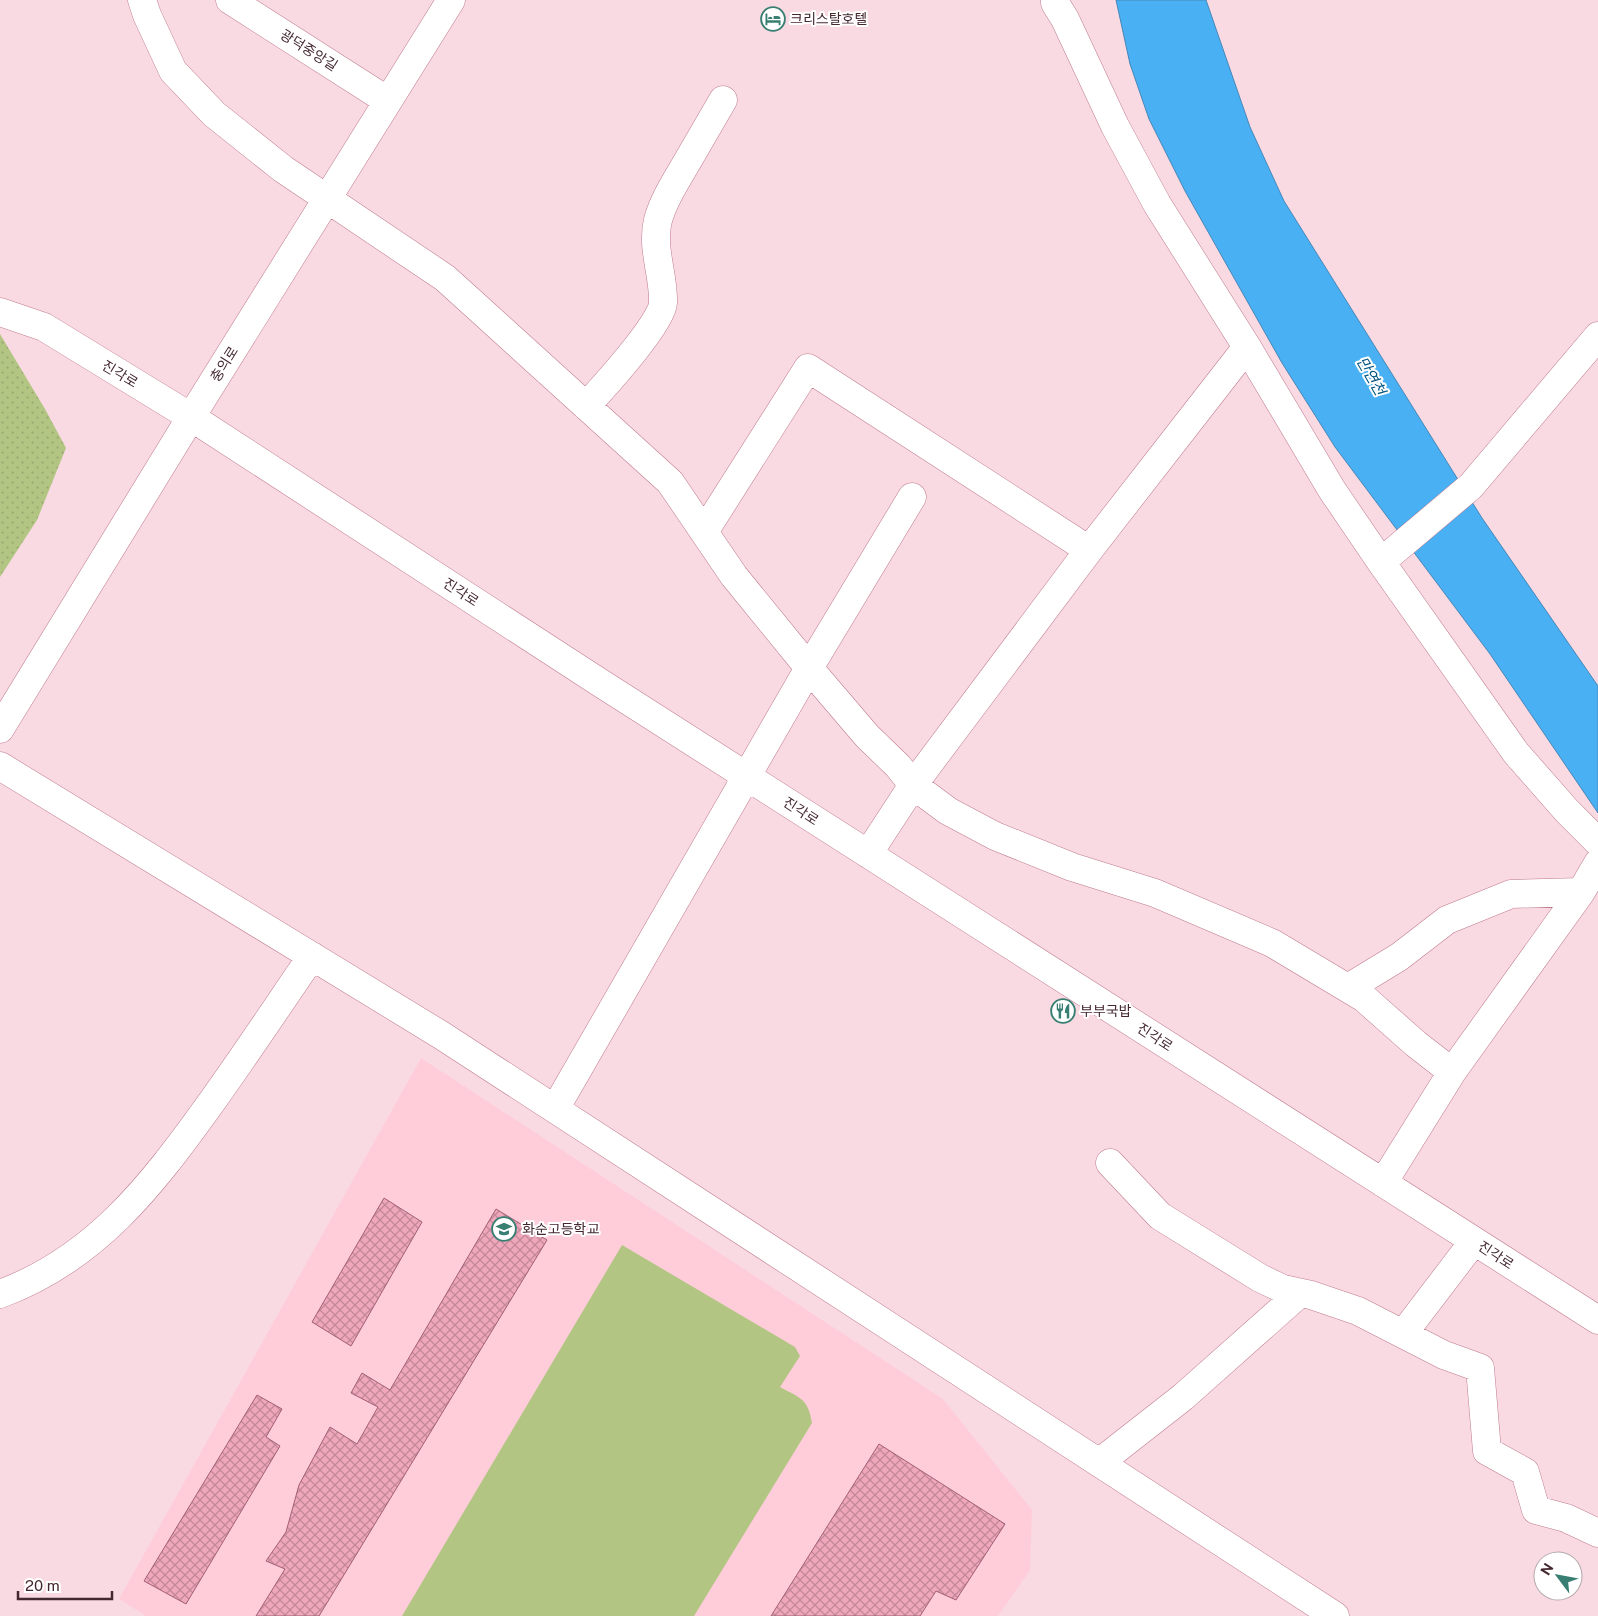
<svg xmlns="http://www.w3.org/2000/svg" width="1598" height="1616" viewBox="0 0 1598 1616" font-family="'Public Sans','Noto Sans KR',sans-serif">
<defs>
<pattern id="grass-dots" width="8" height="8" patternUnits="userSpaceOnUse" patternTransform="scale(1.25)"><rect width="8" height="8" fill="#b3c583"/><path d="M2 2h.1M6 6h.1" fill="none" stroke="#9ba971" stroke-width="1.8" stroke-linecap="round"/></pattern>
<pattern id="building-cross-hatch" width="8" height="8" patternUnits="userSpaceOnUse" patternTransform="scale(1.25)"><rect width="8" height="8" fill="#efa7bb"/><path d="M0 0l8 8M0 8l8-8" fill="none" stroke="#c38898"/></pattern>
</defs>
<rect width="100%" height="100%" fill="#f9dae2"/>
<path fill="#ffcdda" d="M421,1058L943,1399L1032,1510L1030,1570L998,1616H146L119,1599Z"/>
<path fill="url(#grass-dots)" d="M0,334L45,409L66,448L37,520L0,577Z"/>
<path fill="#b3c583" d="M622,1245L795,1347L800,1356L780,1387C800,1398 808,1398 812,1423L694,1616H402Z"/>
<path fill="#48b0f3" stroke="#4787b8" d="M1116,0H1206L1250,127L1284,201L1482,518L1598,686V813L1490,654L1335,447L1282,363L1185,191L1149,119L1130,64Z"/>
<path fill="url(#building-cross-hatch)" stroke="#a15f73" d="M384,1198L422,1222L351,1346L312,1322Z
M496,1209L547,1240L319,1616H256L285,1569L266,1561L286,1532L299,1485L330,1427L357,1444L378,1407L351,1393L362,1373L390,1390Z
M257,1395L282,1409L266,1437L280,1446L186,1604L144,1581Z
M879,1444L1005,1524L956,1600L936,1591L920,1616H771Z"/>
<g fill="none" stroke-linecap="round" stroke-linejoin="round">
<g stroke="#bf7b8e" stroke-width="29">
<path id="minor" d="M142,0L147,15L173,71L214,114L283,169L445,278L670,482L734,576L809,668L555,1109
M230,0L388,101
M1055,0V3L1065,19L1115,126L1157,204L1247,347L1332,490L1381,562L1516,753L1567,811L1598,842
M0,312L44,327L191,417L599,682L1598,1320
M586,406C601,390 663,322 663,303C664,275 651,248 658,220C664,199 676,181 687,162C699,141 711,121 723,100
M912,497L809,668L867,736L898,766L913,785L948,811L995,836L1072,867L1155,893L1272,943L1364,998L1416,1044L1452,1072
M704,532L808,368L1089,550
M1381,562L1471,486L1598,336
M0,729L191,417L451,0
M0,766L441,1035L1335,1616
M868,854L913,785L1089,550L1247,347
M1348,988L1399,957L1447,920L1511,894L1581,892
M1110,1163L1160,1216L1260,1278L1283,1289L1311,1295L1358,1311L1444,1355L1480,1368L1487,1451L1525,1472L1536,1510L1566,1518L1598,1533
M1383,1183L1452,1072L1581,892L1598,863
M0,1294C95,1259 151,1186 208,1107C244,1057 277,1007 312,956
M1403,1334L1474,1241
M1100,1462L1183,1397L1300,1293"/>
</g>
<use href="#minor" stroke="#fff" stroke-width="28"/>
</g>
<defs>
<g id="hotel-ring" transform="scale(1.25)"><circle r="9.5" fill="#fff" stroke="#397e72" stroke-width="1.5"/><path d="M-6-4.5h1.5V1H6V5H4.5V3h-9V5H-6ZM-4 0a1.8 1.8 0 1 1 3.6 0ZM.5 0V-2.5h3Q6-2.5 6 0Z" fill="#397e72"/></g>
<g id="restaurant-ring" transform="scale(1.25)"><circle r="9.5" fill="#fff" stroke="#397e72" stroke-width="1.5"/><path d="M-5-6h1v4h1v-4h1v4h1v-4h1v5L-1.5 .5V6h-2V.5L-5-1ZM5-6V6H3V1.5H1.5Q1.5-4 5-6Z" fill="#397e72"/></g>
<g id="school-ring" transform="scale(1.25)"><circle r="9.5" fill="#fff" stroke="#397e72" stroke-width="1.5"/><path d="M0-5L7-2L0 1L-7-2ZM-4 1L0 2.5L4 1V4Q0 6-4 4Z" fill="#397e72"/></g>
</defs>
<g fill-rule="evenodd">
<use href="#hotel-ring" x="773" y="19"/>
<use href="#restaurant-ring" x="1063" y="1011"/>
<use href="#school-ring" x="504" y="1229"/>
</g>
<g text-anchor="middle" stroke-width="4" stroke-linejoin="round" paint-order="stroke">
<g font-size="14" fill="#442830" stroke="#fff" text-anchor="start">
<text x="790" y="24">크리스탈호텔</text>
<text x="1080" y="1016">부부국밥</text>
<text x="522" y="1234">화순고등학교</text>
</g>
<g font-size="14" fill="#442830" stroke="#fff">
<text transform="translate(309 50) rotate(32)" y="5">광덕중앙길</text>
<text transform="translate(224 364) rotate(-58)" y="5">충의로</text>
<text transform="translate(120 374) rotate(31)" y="5">진각로</text>
<text transform="translate(461 592) rotate(33)" y="5">진각로</text>
<text transform="translate(801 811) rotate(33)" y="5">진각로</text>
<text transform="translate(1155 1037) rotate(33)" y="5">진각로</text>
<text transform="translate(1496 1255) rotate(33)" y="5">진각로</text>
</g>
<g font-size="15" font-style="italic" fill="#005480" stroke="#fff">
<text transform="translate(1371 376) rotate(60)" y="5">만연천</text>
</g>
</g>
<g transform="translate(1558 1576) rotate(302)"><circle r="24" fill="#ffffff" stroke="#b4a9ac"/>
<path d="M0-4L9 19L0 12L-9 19Z" fill="#397e72"/>
<text y="-8" font-size="14" font-weight="bold" text-anchor="middle" fill="#442830">N</text>
</g>
<path d="M18 1591v8h94v-8" fill="none" stroke="#442830" stroke-width="2.5"/>
<text x="25" y="1591" font-size="15" fill="#442830" stroke="#ffffff" stroke-width="4" paint-order="stroke">20 m</text>
</svg>
